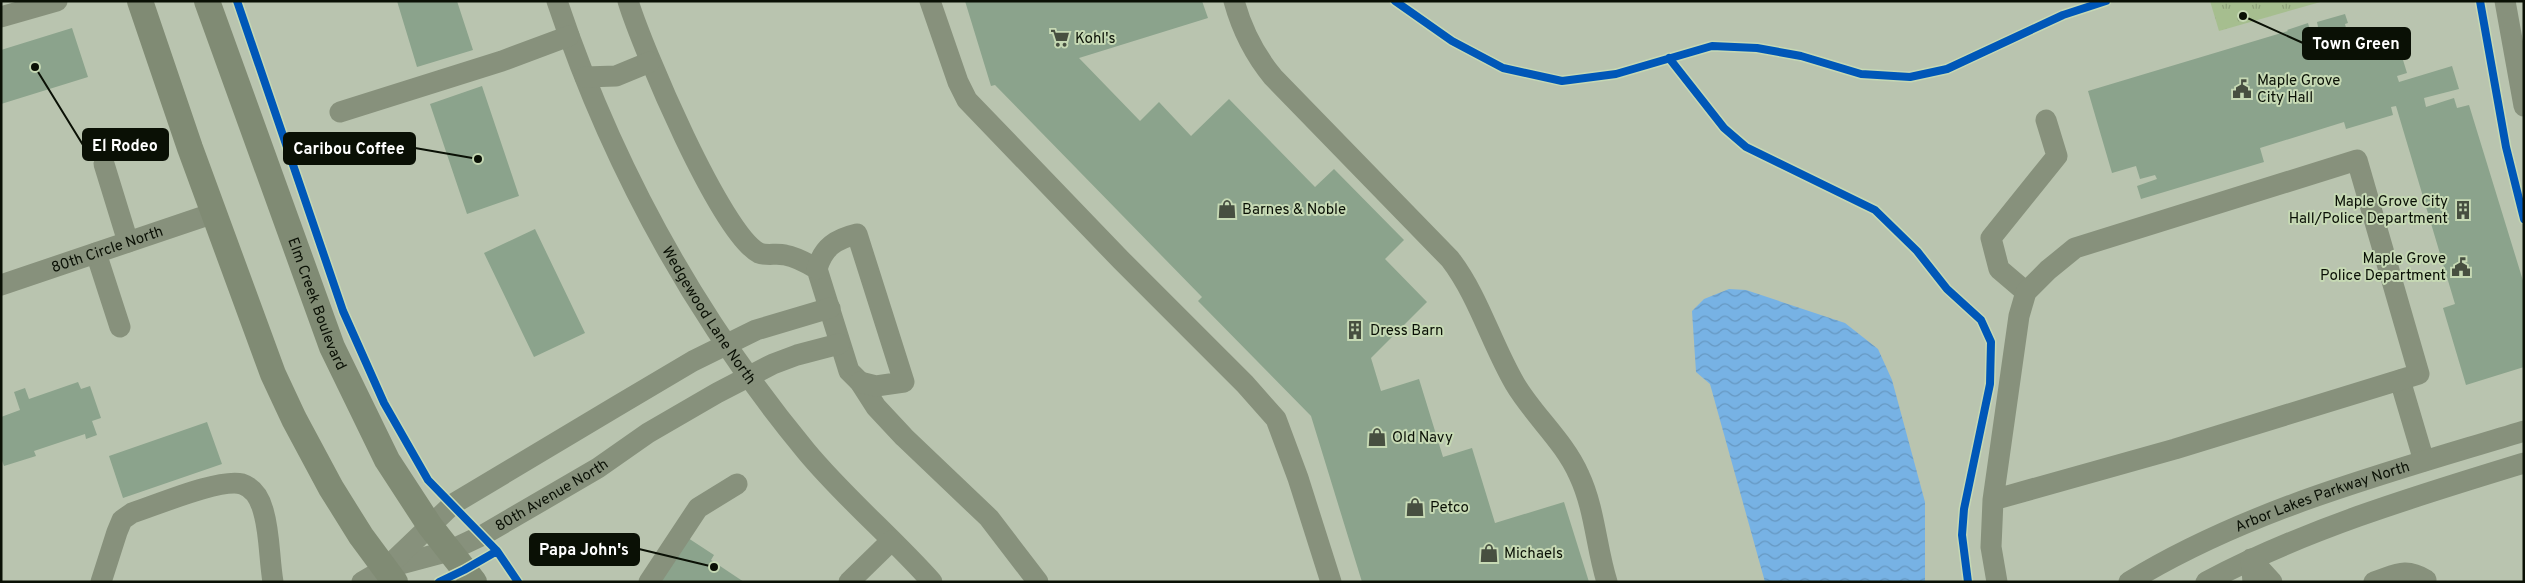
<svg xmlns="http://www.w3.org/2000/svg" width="2525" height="583" viewBox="0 0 2525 583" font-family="Overpass,sans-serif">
<defs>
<pattern id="park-tufts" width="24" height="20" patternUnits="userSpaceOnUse" patternTransform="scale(1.25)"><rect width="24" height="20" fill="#a6be8f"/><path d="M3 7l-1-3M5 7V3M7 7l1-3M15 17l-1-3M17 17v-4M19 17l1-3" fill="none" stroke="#8ea27a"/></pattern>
<pattern id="water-waves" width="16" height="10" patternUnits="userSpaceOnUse" patternTransform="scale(1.25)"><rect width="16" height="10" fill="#77b2e4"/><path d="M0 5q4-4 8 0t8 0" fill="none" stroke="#6698c2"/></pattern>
</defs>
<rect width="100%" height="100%" fill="#b9c4af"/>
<path fill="url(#park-tufts)" d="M2210,1H2324L2219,31Z"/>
<path fill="url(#water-waves)" d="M1729,289L1746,290L1845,323L1878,349L1892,380L1925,502V582H1765L1710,384L1696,372L1692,311L1704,299Z"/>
<path fill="#8ba38c" d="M397,1H457L473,50L417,67Z
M965,1H1202L1208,18L1079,58L1140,121L1159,102L1191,136L1229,99L1315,187L1334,169L1404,240L1385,259L1427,302L1371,358L1381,391L1419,379L1443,457L1472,448L1495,523L1564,502L1589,582H1362L1311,416L1198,301L1202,297L995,85L991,86Z
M2345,14L2348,23L2345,24L2346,28L2364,32L2375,46L2379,45L2378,42L2396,37L2407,73L2397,76L2399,82L2452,66L2459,89L2424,98L2426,107L2454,98L2457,108L2469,105L2524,284V367L2466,385L2443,308L2455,304L2396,106L2391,107L2393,115L2346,129L2344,122L2260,148L2264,162L2141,199L2137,186L2157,179L2155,175L2140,179L2136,166L2112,173L2088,91L2288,31L2287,30L2308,23L2310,30L2318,27L2317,22Z
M72,28L88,77L1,104V50Z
M482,86L519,196L467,214L430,104Z
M535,229L585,333L534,357L484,253Z
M78,382L81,389L90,386L101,418L92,421L97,435L86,439L85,434L34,451L36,456L4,466L1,458V417L20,410L14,392L25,388L29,399Z
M207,422L222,464L123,498L109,456Z
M688,538L714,555L711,560L744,582H660Z"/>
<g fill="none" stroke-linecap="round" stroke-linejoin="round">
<g stroke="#87917c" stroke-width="21">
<path id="s1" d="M557,1C612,166 696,318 806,451C845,498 892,537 932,582"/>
<path d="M628,1C642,47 721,234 759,253C766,256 777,253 785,255C796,257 807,263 817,269L849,371L860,382L876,407L904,437L989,518L1038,582"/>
<path d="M930,1L958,82L967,100L1121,260L1245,384L1276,419L1298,478L1331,582"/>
<path d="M1234,1C1242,30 1254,54 1273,77L1450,259C1479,297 1491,343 1515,384C1534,416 1564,441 1579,475C1595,509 1596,547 1607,582"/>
<path d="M2505,1L2524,106"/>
<path d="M1,17L57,1"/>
<path d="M585,77L616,76L650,62"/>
<path d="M340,112L502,61L569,36"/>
<path d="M104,164L128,242"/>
<path d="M96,253L120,327"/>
<path d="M817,269C823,247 836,239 857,234L904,382L876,386L860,382"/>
<path id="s2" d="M1,285L214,213"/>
<path d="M2026,292L1999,269L1991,238L2057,156L2046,120"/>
<path d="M2400,380L2424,461"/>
<path d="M1993,500L2175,449L2419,374L2357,160L2075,248L2048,270L2026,292L2019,316L1993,500L1991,547L1997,582"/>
<path id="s3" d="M389,567L449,551L483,535L598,468L648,433L717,393L773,364L797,355L839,344"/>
<path d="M101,582L117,532L122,520L132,513C157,505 220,478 242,484C254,488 260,499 263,510C270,533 269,558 273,582"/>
<path d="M362,582L386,568L453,504L617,406L693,361L756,330L830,308"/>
<path d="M649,582L698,508L737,484"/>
<path d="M849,582L891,541"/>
<path id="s4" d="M2129,582C2250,508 2390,472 2524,431"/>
<path d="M2206,582C2306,529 2416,496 2524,463"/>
<path d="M2253,582L2251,559L2272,582"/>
<path d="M2374,582C2396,575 2405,567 2426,580"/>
</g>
<g stroke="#808b74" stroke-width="26">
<path d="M140,1L190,148L273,374L294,419L331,488L361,536L395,582"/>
<path id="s5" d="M207,1L332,347L387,460L430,526L474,582"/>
</g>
<g stroke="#c6d9b4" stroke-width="11">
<path id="cycleway" d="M237,1L343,311L384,403L428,480L497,551L518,582
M1395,1L1452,41L1503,68L1562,81L1616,74L1712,46L1757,48L1801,56L1861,74L1910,77L1947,69L2063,15L2106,1
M2480,1L2506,147L2524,219
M1669,58L1724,128L1746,147L1875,210L1917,251L1947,289L1981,320L1991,342L1990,384L1964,509L1962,535L1968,582
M439,582L464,570L497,551"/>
</g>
<use href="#cycleway" stroke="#0057b8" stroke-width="8"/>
</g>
<defs>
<g id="supermarket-bare" transform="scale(1.5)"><path d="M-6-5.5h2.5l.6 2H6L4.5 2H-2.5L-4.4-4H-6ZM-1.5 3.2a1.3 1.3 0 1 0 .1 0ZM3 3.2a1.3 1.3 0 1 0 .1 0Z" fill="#474f40" stroke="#c6d9b4" stroke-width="2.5" paint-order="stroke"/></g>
<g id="civic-bare" transform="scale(1.5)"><path d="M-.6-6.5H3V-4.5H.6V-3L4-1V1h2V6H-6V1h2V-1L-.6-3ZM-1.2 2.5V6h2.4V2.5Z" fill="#474f40" stroke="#c6d9b4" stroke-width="2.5" paint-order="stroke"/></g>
<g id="shop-bare" transform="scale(1.5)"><path d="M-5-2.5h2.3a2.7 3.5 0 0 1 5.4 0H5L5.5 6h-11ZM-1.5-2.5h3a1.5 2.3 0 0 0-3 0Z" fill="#474f40" stroke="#c6d9b4" stroke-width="2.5" paint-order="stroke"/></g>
<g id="building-bare" transform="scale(1.5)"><path d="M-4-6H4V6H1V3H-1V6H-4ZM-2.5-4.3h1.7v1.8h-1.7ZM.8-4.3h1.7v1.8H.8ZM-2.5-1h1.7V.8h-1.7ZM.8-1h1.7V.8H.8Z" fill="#474f40" stroke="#c6d9b4" stroke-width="2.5" paint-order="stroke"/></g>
</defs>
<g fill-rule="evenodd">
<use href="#supermarket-bare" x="1060" y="38"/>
<use href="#civic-bare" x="2242" y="89"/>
<use href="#shop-bare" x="1227" y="209"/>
<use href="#building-bare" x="2463" y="210"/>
<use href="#civic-bare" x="2461" y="267"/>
<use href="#building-bare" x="1355" y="330"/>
<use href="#shop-bare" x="1377" y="437"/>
<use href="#shop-bare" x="1415" y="507"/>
<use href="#shop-bare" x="1489" y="553"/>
</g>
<g text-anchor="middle" stroke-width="4" stroke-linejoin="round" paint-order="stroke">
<g font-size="15" fill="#0a1005" stroke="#c6d9b4" text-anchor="start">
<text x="1075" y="43">Kohl's</text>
<text x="2257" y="85">Maple Grove<tspan x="2257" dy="17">City Hall</tspan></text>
<text x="2448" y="206" text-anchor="end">Maple Grove City<tspan x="2448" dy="17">Hall/Police Department</tspan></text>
<text x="1242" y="214">Barnes &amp; Noble</text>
<text x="2446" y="263" text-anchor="end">Maple Grove<tspan x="2446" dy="17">Police Department</tspan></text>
<text x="1370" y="335">Dress Barn</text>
<text x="1392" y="442">Old Navy</text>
<text x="1430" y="512">Petco</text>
<text x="1504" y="558">Michaels</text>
</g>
<g font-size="15" fill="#0a1005" stroke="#c6d9b4">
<text dy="5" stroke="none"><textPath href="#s2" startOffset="112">80th Circle North</textPath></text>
<text dy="5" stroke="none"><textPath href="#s5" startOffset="322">Elm Creek Boulevard</textPath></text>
<text dy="5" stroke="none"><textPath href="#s1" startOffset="350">Wedgewood Lane North</textPath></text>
<text dy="5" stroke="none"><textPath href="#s3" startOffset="179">80th Avenue North</textPath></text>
<text dy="5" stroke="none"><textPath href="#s4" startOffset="212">Arbor Lakes Parkway North</textPath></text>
</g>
</g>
<path fill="none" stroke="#0a1005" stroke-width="2" d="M2243 16L2303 43M35 67L83 145M478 159L415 148M714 567L639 549"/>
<g fill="#0a1005" stroke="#c6d9b4" stroke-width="2">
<circle cx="2243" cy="16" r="5"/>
<circle cx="35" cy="67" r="5"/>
<circle cx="478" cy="159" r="5"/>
<circle cx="714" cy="567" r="5"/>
</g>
<g fill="#0a1005" stroke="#0a1005" stroke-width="2">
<rect x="2303" y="28" width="107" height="31" rx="5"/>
<rect x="83" y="129" width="85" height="31" rx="5"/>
<rect x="284" y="133" width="131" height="31" rx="5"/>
<rect x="530" y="534" width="109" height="31" rx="5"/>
</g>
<g font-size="16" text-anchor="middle" font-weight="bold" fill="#fff">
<text x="2356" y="49">Town Green</text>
<text x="125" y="151">El Rodeo</text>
<text x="349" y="154">Caribou Coffee</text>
<text x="584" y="555">Papa John's</text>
</g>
<rect width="2525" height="583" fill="none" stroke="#0a1005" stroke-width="5"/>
</svg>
